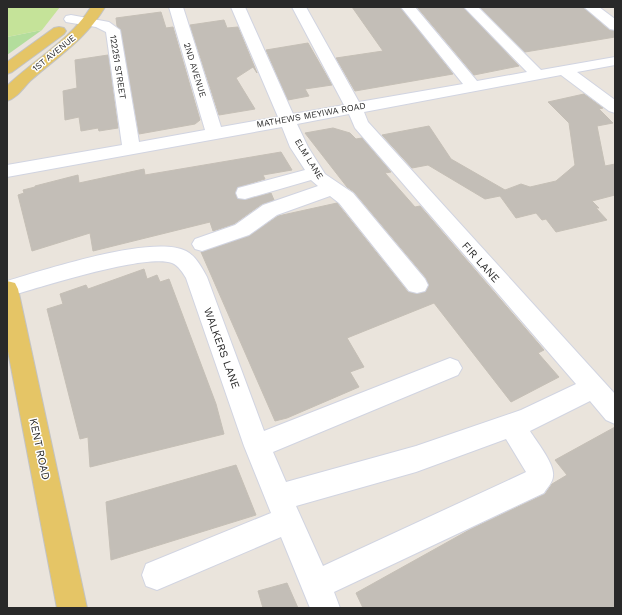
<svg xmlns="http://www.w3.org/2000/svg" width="622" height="615" viewBox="0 0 622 615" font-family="'Work Sans',sans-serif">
<rect width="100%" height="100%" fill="#eae4dc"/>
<path fill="#b3dd9c" d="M42,30L7,55V37Z"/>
<path fill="#c5e399" d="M7,7H60L42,30L7,37Z"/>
<path fill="#c3beb7" stroke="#c5bfb6" d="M352,7H400L453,74L355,91L336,58L383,51Z
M417,7H463L519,66L474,75Z
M480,7H583L609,30L615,31V37L525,52Z
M161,12L166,28L173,27L200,120L195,124L139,134L121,30L117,26L116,18Z
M224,20L227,28L238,27L257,73L253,67L236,78L255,109L219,115L190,25Z
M308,43L332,85L305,89L309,96L288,100L266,50Z
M108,55L118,128L99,131L98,128L81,131L79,117L65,120L63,91L77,88L75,60Z
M584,94L603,108L599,109L613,123L597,126L605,166L615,164V195L592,201L599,208H596L607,220L556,232L546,219L542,220L536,213L516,218L500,196L485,199L428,165L412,168L382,135L429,126L451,159L505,190L521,184L530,187L556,181L575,165L569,123L548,102Z
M333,128L350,133L356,139L362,138L391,172L385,173L415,207L420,206L544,350L538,353L559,377L511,402L434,303L347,338L364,367L350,372L359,387L287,418L275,421L201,252L249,236L278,216L337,203L408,292L417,294L425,292L429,286L426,278L354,192L347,187L305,133Z
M281,152L292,170L263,175L265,179L238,187L235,192L238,199L245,200L271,193L274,200L262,204L234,224L213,231L210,222L93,251L90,233L32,251L18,195L24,193L23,190L35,187V186L78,175L79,183L144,169L145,175Z
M144,269L147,279L157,275L160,282L169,279L216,404L224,434L90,467L88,437L80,439L47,309L63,304L60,294L86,285L88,289Z
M615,427V608H363L356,593L471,529L545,494L552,484L567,475L555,460Z
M236,465L256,515L111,560L106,502Z
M287,583L298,608H263L258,591Z"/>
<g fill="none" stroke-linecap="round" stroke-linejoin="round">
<g stroke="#d1d4e1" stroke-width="2">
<path id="minor" d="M169,7H183L221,127L278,117L231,7H245L293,114L344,105L292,7H306L359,102L463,84L401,7H415L477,81L527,72L464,7H478L541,70L615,57V65L577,72L615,100V113L609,111L561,75L364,112L368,122L615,394V424L606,420L590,401L530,431C536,441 555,464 553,476C553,482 547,488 544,493L334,592L340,608H310L281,537L157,590L146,586L142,575L146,564L271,513L244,446L186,278C183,273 178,265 172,263C146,253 37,288 7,297V281C44,270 153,234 186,251C196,256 202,268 207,277L264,431L450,358L458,361L462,368L458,375L273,452L286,482L416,446L521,410L576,384L355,128L349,114L297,124L308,147L325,174L353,193L425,279L428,285L425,291L417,293L409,291L339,203L330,196L277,215L249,235L202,251L195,249L192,244L195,239L235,225L263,205L318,186L311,180L245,199L238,198L236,193L238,188L305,170L290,147L282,127L7,177V165L122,145L106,32L96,27L66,22L64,19L66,16L71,15L109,22L120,30L139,142L205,130ZM506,439L526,472L524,473L323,566L296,506L416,472Z
M584,7H599L615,19V30L610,29Z"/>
</g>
<g stroke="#c3c3c3" stroke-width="2">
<path id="major" d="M91,7H105C86,39 57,57 30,81C23,88 17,98 7,101V86L9,84C37,58 71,39 91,7Z
M59,27L64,28L66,31L64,34L12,72L7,74V62L54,28Z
M7,281L15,283L18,289L87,608H57L7,346Z"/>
</g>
<use href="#minor" fill="#fff" fill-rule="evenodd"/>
<use href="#major" fill="#e5c566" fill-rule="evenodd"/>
</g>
<g text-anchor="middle" stroke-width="3" stroke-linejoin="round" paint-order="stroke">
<g font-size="9" fill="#292929" stroke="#fff">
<text transform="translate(54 53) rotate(-39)" y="3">1ST AVENUE</text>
<text transform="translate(118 67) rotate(81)" y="3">122251 STREET</text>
<text transform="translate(195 70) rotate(73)" y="3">2ND AVENUE</text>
<text transform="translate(311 115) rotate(-10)" y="3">MATHEWS MEYIWA ROAD</text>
<text transform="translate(309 159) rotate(58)" y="3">ELM LANE</text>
</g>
<g font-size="11" fill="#292929" stroke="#fff">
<text transform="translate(481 262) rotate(48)" y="4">FIR LANE</text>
<text transform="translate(222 348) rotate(70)" y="4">WALKERS LANE</text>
<text transform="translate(40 449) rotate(78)" y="4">KENT ROAD</text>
</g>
</g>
<rect width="622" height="615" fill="none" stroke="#292929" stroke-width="16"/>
</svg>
